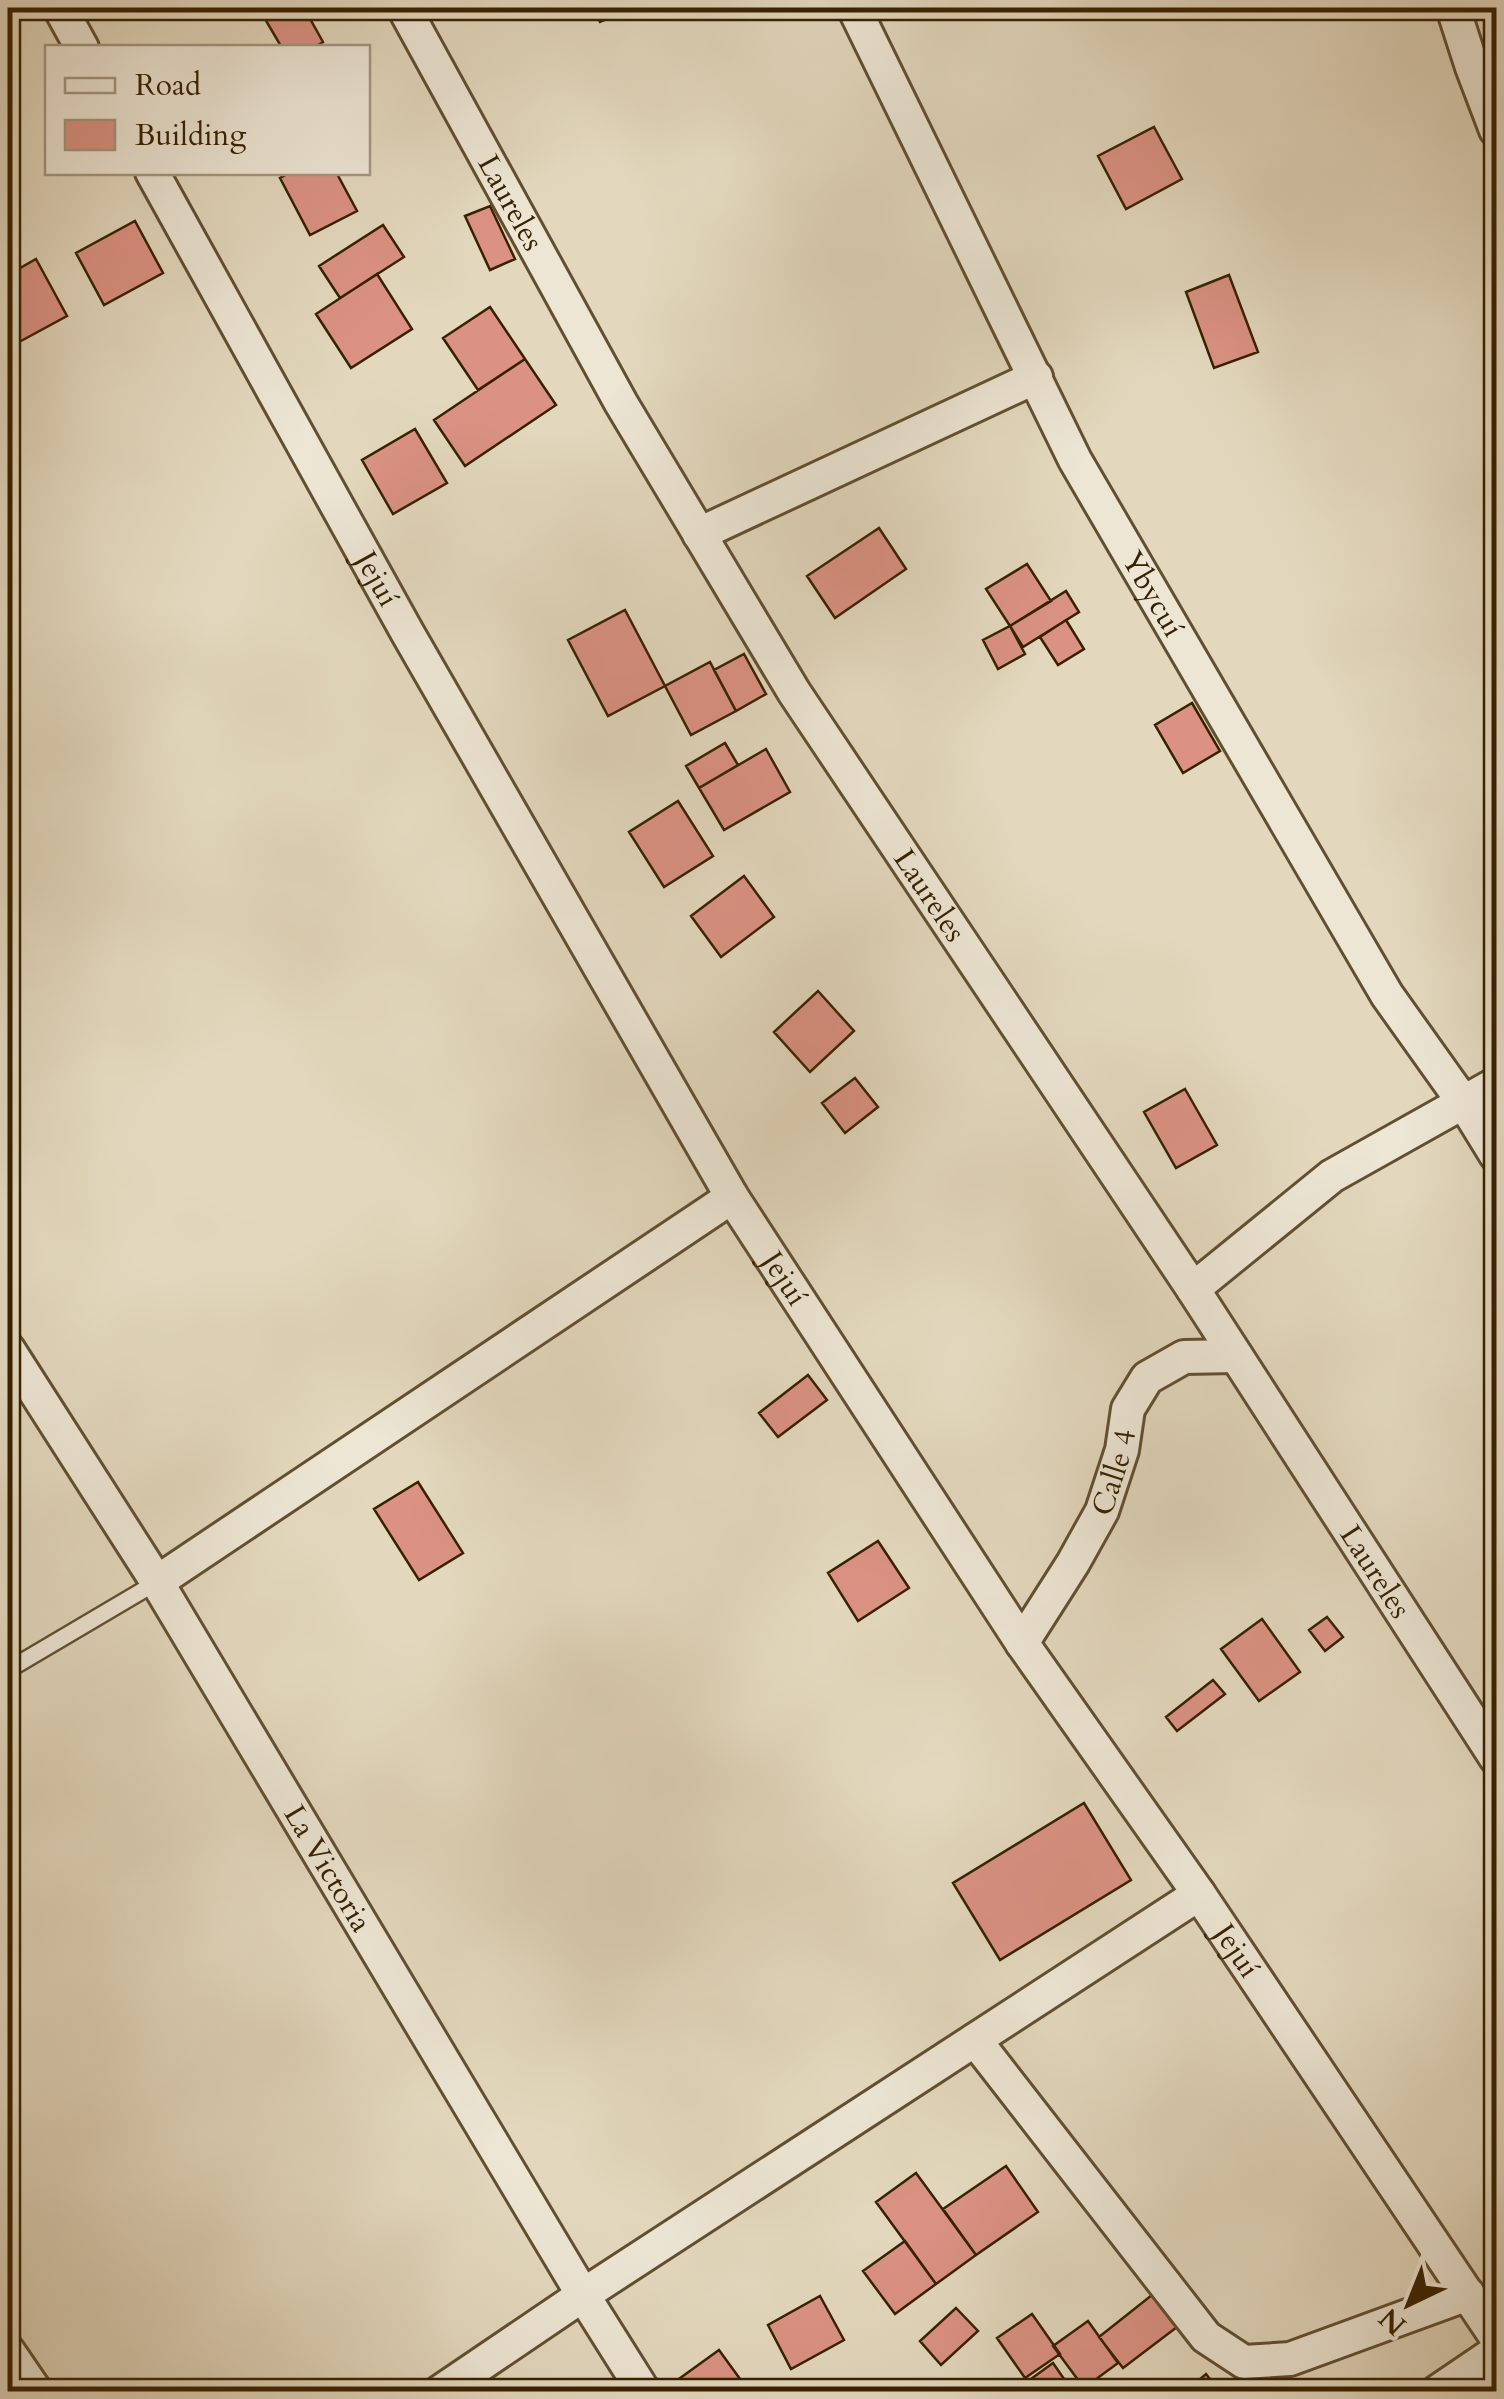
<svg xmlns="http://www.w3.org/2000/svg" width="1504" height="2399" viewBox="0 0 1504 2399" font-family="Cardo,serif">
<rect width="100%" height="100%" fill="#e3d8be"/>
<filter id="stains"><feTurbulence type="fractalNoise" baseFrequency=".002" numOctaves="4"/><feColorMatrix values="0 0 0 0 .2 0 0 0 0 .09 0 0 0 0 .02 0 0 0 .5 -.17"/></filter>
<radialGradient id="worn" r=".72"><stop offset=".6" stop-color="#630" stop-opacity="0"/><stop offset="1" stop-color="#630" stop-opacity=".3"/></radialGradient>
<path fill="#db9284" stroke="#372101" stroke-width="2.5" d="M286,8H304L323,42L313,48H282L265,19Z
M593,8H632L600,22Z
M1154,127L1182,179L1126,209L1098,156Z
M291,172H336L357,211L310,235L280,178Z
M490,206L515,259L490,270L465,216Z
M135,221L163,273L104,305L76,253Z
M383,225L404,257L340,298L319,266Z
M36,259L67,316L8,348V275Z
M377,274L412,329L351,368L316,314Z
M1229,275L1258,352L1214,368L1186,292Z
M490,307L525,359L478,390L443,338Z
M525,359L556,405L465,466L434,420Z
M415,429L447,483L393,514L362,460Z
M879,528L906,569L835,618L807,576Z
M1027,564L1051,601L1010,626L986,589Z
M1066,591L1079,612L1023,647L1010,626Z
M625,610L665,686L608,716L568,640Z
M1066,620L1084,649L1058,665L1040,637Z
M1010,626L1025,654L998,669L983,640Z
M744,654L766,694L736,711L714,670Z
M710,662L736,711L691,735L665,686Z
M1192,703L1220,751L1183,773L1155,725Z
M725,743L738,765L699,788L686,766Z
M766,749L790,792L724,830L699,788Z
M678,801L713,856L664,887L629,832Z
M744,876L774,917L721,957L691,916Z
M818,991L854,1031L810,1072L774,1032Z
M855,1078L878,1107L845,1133L822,1103Z
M1185,1089L1217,1145L1176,1168L1144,1112Z
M808,1375L827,1400L778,1437L759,1413Z
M418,1482L463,1553L419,1580L374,1509Z
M878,1541L909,1588L858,1621L828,1573Z
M1327,1617L1343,1637L1325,1651L1309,1630Z
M1262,1619L1300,1672L1259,1701L1221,1649Z
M1213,1680L1225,1694L1177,1731L1166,1717Z
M1084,1803L1131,1880L1000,1960L953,1883Z
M1006,2166L1038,2212L976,2255L943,2209Z
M916,2173L976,2255L936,2284L876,2202Z
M905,2241L936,2284L895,2314L863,2271Z
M1152,2295L1177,2327L1123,2368L1099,2337Z
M820,2296L844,2340L791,2369L768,2325Z
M956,2308L978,2331L941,2365L920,2341Z
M1032,2314L1060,2354L1025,2378L997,2338Z
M1088,2321L1118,2363L1084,2388L1053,2346Z
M719,2350L748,2390L745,2392H684L676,2381Z
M1053,2363L1073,2392H1013Z
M1206,2374L1220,2392H1185Z"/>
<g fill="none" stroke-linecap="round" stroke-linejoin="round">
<g stroke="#624f30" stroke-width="20">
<path id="service" d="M8,1670L157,1582"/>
</g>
<g stroke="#624f30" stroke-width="38">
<g id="minor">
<path d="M60,8L82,48"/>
<path id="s1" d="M404,8L621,403L794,692L1193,1289L1496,1758"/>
<path id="s2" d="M854,8L1075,460L1387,995L1464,1103L1496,1155"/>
<path d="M1453,8L1472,67L1496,130"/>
<path id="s3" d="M152,172L407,632L732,1197L1022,1643L1199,1894L1496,2337"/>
<path d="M699,534L1036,377"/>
<path d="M1193,1289L1332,1176L1496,1084"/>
<path id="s4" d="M8,1349L157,1582L583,2295L644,2392"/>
<path d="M157,1582L732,1197"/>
<path id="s5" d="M1022,1643L1073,1563L1102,1511L1122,1450L1128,1409L1147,1378L1184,1357L1236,1356"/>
<path d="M975,2040L1206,2337L1244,2362L1290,2359L1468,2294"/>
<path d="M8,2351L36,2392"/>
<path d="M440,2392L583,2295L1199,1894"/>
<path d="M1437,2392L1496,2352"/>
</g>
</g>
<use href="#service" stroke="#ede6d5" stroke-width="15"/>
<use href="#minor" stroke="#ede6d5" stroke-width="32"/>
</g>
<g text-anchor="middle" stroke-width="8" stroke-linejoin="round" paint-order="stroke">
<g font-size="30" fill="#372101" stroke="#ede6d5">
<text dy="10" stroke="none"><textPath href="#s1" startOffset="222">Laureles</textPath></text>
<text dy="10" stroke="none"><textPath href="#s3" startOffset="465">Jejuí</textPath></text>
<text dy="10" stroke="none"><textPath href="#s2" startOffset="658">Ybycuí</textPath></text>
<text dy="10" stroke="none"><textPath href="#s1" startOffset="1032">Laureles</textPath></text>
<text dy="10" stroke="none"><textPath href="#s3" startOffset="1275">Jejuí</textPath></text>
<text dy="10" stroke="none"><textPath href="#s5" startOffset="195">Calle 4</textPath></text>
<text dy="10" stroke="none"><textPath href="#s1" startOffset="1842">Laureles</textPath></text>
<text dy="10" stroke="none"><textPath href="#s4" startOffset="610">La Victoria</textPath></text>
<text dy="10" stroke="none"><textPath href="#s3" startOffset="2085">Jejuí</textPath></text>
</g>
</g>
<rect width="1504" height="2399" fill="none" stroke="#e3d8be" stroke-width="40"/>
<rect x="10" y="10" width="1484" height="2379" fill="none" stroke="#372101" stroke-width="5"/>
<rect x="20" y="20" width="1464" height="2359" fill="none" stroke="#372101" stroke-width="2.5"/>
<rect x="45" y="45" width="325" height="130" fill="#ede6d5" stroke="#a49780" stroke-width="2.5"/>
<rect x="65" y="78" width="50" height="15" fill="#ede6d5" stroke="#a49780" stroke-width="2.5"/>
<text x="135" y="95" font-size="30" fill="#372101">Road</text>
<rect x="65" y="120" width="50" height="30" fill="#db9284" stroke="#a49780" stroke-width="2.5"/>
<text x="135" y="145" font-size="30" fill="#372101">Building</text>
<g transform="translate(1409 2304) rotate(223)" stroke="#ede6d5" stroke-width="8" paint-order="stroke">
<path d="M0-8L18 38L0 25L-18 38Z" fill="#372101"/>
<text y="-15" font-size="28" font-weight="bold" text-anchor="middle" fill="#372101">N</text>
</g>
<rect width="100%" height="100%" filter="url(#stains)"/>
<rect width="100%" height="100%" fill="url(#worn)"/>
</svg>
